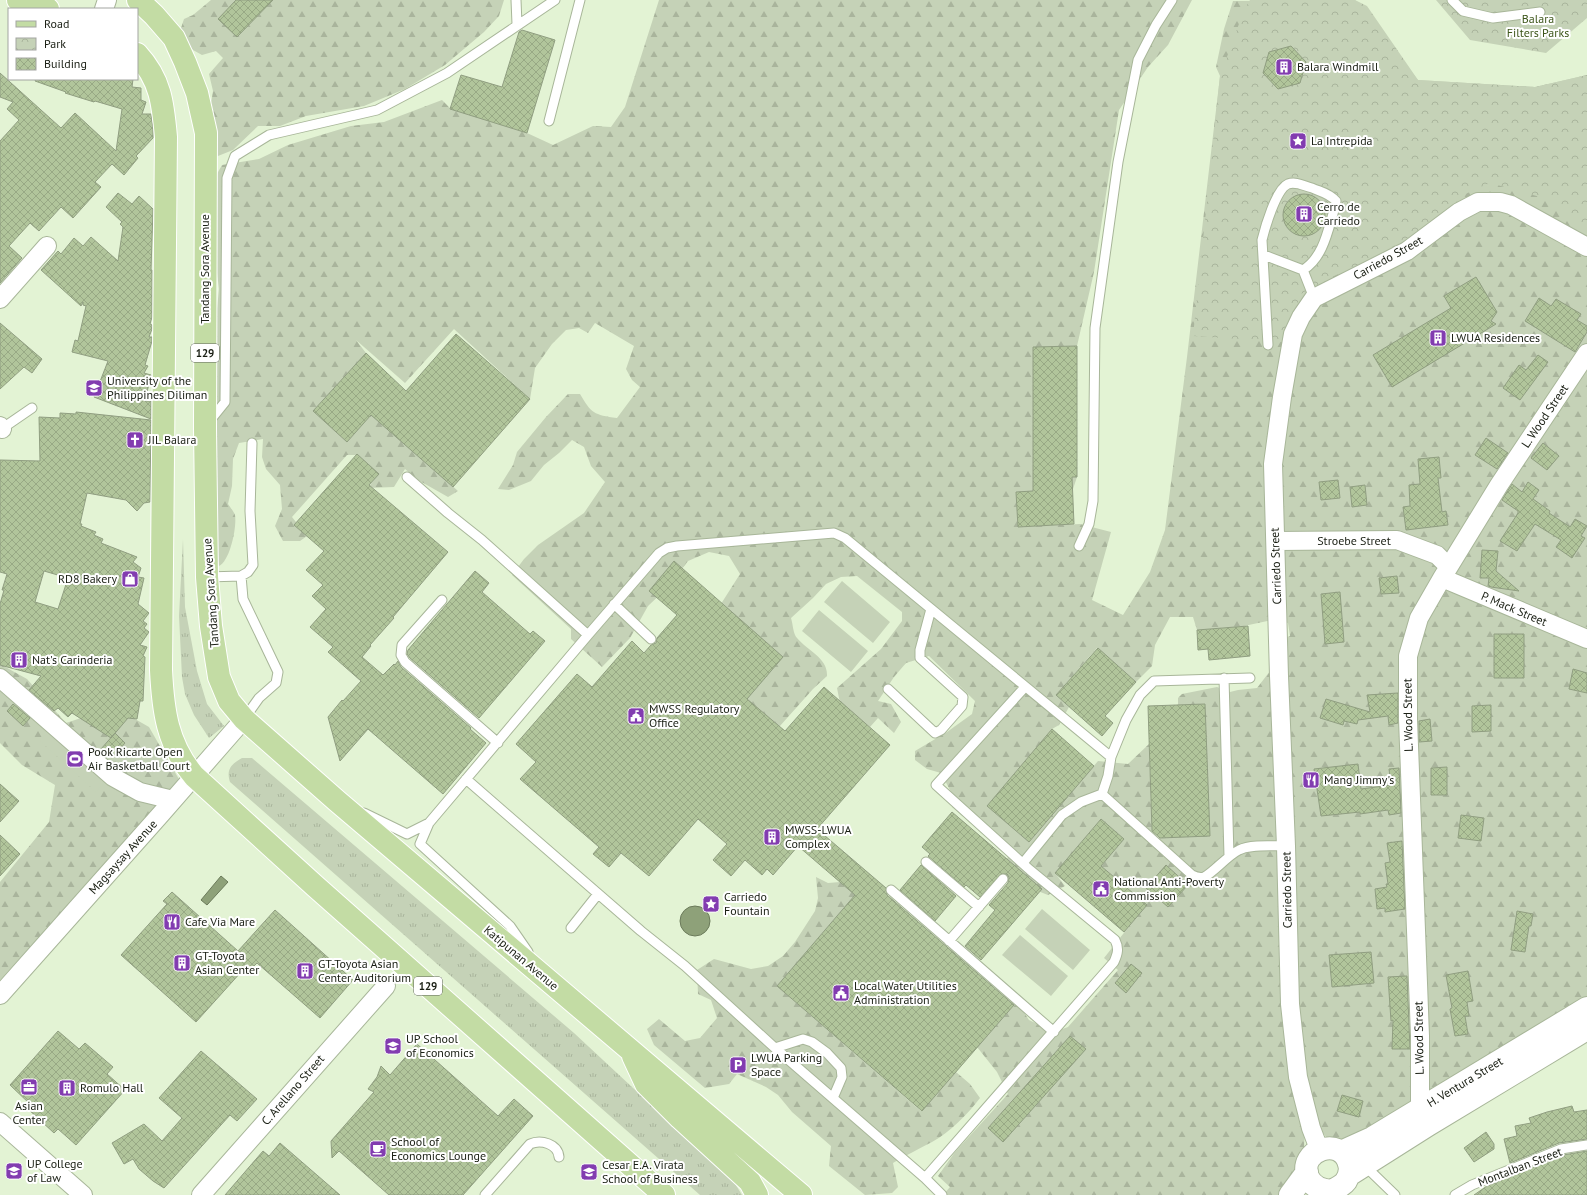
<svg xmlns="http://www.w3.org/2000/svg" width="1587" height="1195" viewBox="0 0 1587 1195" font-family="'PT Sans',sans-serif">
<defs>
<pattern id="grass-tufts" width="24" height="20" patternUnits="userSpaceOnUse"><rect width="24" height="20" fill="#c5d2b7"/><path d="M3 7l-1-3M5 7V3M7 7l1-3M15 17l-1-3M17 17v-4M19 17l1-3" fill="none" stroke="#a9b49c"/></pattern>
<pattern id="forest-firs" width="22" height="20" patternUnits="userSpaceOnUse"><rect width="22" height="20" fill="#c5d2b7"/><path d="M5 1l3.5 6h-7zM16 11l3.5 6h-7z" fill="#a9b49c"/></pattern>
<pattern id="park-crowns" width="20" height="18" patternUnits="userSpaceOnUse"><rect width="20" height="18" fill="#c5d2b7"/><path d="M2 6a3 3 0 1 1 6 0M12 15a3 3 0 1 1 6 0" fill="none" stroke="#a9b49c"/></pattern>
<pattern id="building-cross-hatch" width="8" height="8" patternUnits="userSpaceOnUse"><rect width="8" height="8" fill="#b1c59b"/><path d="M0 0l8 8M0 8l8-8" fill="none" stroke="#98a985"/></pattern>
</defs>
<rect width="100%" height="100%" fill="#e3f3d4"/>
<path fill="url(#grass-tufts)" d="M183,539L185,607L197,671L207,704L224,726L209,738L194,715L185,694L182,677L179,616Z
M242,758H252L574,1033L734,1182L742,1195H700L230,782C226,770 231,764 242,758Z"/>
<path fill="url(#forest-firs)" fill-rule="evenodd" d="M211,0H504L499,16L484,32L445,65L405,89L364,106L306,116L280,126H258L233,150L213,158L210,110L213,91L209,74L223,58L216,51L202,55L193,50L179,34L184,19L193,15Z
M659,0H1192L1168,45L1148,67L1119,110L1094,272L1077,346L1033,347V477H1077L1073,489L1016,493L1018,527L1080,524L1111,532L1092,600L1123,615L1150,572L1165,530L1187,357L1220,76L1216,67L1224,29L1233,1L1355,0L1418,80L1535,87L1587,75V998L1354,1139L1327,1138L1318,1127L1305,1131L1304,1147L1288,1185L1281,1195H943L950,1187L938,1176L955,1152L1008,1094L997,1072L977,1047L1017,1002L1029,1020L1054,1032L1068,1027L1118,970L1104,958L1146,905L1101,866L1124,839L1101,819L1055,873L1065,886L1048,895L1012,881L998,869L1009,856L952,807L951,792L941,773L927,769L915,760V751L947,732L972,714L975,701L929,656L906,663L894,677L878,701L891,704L901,722L894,733L878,718L870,727L840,703L837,688L881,649L902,621V612L857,576L841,577L826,584L813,598L791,618C793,624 793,634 797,638C808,651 828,658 827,676L813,689L771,736L739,709L719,607L740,574L729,556L709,552L688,561L669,586L648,606L630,638L602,667L571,639V629L512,575L524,559L538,545L584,513L605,482L591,466L584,447L572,440L559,453L544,465L531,481L509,490L498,489L513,465L517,452L546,417L568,394H580C591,413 594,415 617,418L640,387L632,380L626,369L634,346L595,323L588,333L579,328L566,330L552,344L535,368L530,399L454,329L405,383L356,340L366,353L313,411L347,442L372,414L458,491L448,497L418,480L405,469L394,487L368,488L378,474L358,455H347L292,517L307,536L300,541H283L275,526L282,509L280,485L266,469L262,457L263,439L239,443L233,459L232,486L228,504C230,507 234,512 235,515C237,527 230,561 219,566L212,528L215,328L219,289L215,257L213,181L222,165L259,159L288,145L351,126L384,122L442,100L451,109L527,133L553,145L593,126L611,127L625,107ZM1170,617H1193L1197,630L1244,626L1272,620L1288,623L1290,636L1271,643L1274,666L1257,688L1238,690L1230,692L1217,687L1182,694L1178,698V705L1205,704L1209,836L1152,838L1149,744L1128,764L1098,761L1029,842L987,806L1052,729L1059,725L1069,707L1056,695L1097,648L1136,682L1152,666L1155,645Z
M0,664L27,679L66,723L114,707L149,727L180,781L0,980V882L49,822L55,785L22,765L0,743Z
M816,877L828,883L840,882L855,895L777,986L921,1111L956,1072L970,1084L980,1098C968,1114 950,1132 932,1142C919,1149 906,1155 893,1163L898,1187L892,1193L865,1195L829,1166L831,1146L792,1112L778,1095L766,1087L737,1074L729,1084L705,1088L654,1045L647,1029L659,1019L685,1041L700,1038L717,1018L711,1000L698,994L697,970L714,959L751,969L768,966L783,956L795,942L815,911L818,898Z"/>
<path fill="url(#park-crowns)" d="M1250,0H1355L1367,6L1418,80L1535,87L1587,75V229L1551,200L1490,183L1454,199L1427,226L1380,255L1332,277L1301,294L1282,342L1193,336L1220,76L1244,10Z
M1436,0H1587V18L1546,53L1470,40Z"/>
<path fill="#c5d2b7" d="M842,581L890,622L873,643L824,602Z
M819,610L868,651L851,672L802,631Z
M54,726L111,776L96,792L40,741Z
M1042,909L1090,950L1073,970L1025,929Z
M1020,935L1068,976L1051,996L1002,955Z"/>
<path fill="#8ea179" stroke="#6b7a5a" d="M221,876L228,882L207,905L201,900Z
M680 921a15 15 0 1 1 30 0a15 15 0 1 1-30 0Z"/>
<path fill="url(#building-cross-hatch)" stroke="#909e81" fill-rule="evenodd" d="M236,0H273L237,37L218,19Z
M522,30L555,40L527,133L450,109L461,75L502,87L519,32Z
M1291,46L1306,62L1300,83L1278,89L1263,73L1269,52Z
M0,73L61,128L75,113L116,151L122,109L95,101L94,102L65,93L66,92L35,81L36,79H133L132,87L141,88V100L146,102L142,114H151L153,128V138L136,156L138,158L124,175L112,164L95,182L101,187L73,218L61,207L39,231L30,223L9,246L22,258L0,283V141L19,120L7,109L13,102L0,97Z
M118,193L132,204L139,196L153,209L151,270H152V317L150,324L152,325V329L149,337H152V341L145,365L148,366L144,373L151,375L145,401H151V419L94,397L108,361L72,352L75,340L78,341L86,306L83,305V302L81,306L41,270L58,251L61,254L74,238L83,246L91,237L118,261L123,227L120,224L122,222L106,207Z
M1283 215a21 21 0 1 1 42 0a21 21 0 1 1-42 0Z
M1476,277L1497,312L1491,321L1496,324L1392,387L1373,355L1451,308L1444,296Z
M1539,298L1551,306L1556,299L1581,314L1577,320L1587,326V332L1575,352L1525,321Z
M0,323L42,359L32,373L24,367L0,389Z
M456,334L530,399L453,487L371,415L347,442L313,411L366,353L406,391Z
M1077,346V477H1072L1074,524L1018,527L1016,492L1033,491V347Z
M1538,355L1548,362L1520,400L1503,388L1519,365L1526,370Z
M76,412L151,420L150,502L144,503L137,511L126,500L87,493L80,524H82L81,526L96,532L94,535L103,539L101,543L137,557L133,562L141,568L138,577L144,578L138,604L149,613L143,621L147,624L144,628L149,632L140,645L147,647L143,656L145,657L143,701H140L137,719L128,718L111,738L72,713L68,717L58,708L54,711L29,690L41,676L0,665V604L4,590H2L7,574L0,572V460L40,461L39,417L60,418V413L76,414ZM44,571L68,578L58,609L35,602Z
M1486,438L1508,453L1497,469L1475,455Z
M1543,443L1559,456L1547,470L1531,458Z
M357,454L379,474L369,485L448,552L393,617L394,618L370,645L371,646L362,657L383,675L394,664L395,665L398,661L401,667L471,728L470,729L486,743L443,794L368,729L340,761L328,717L342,700L343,701L361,681L328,652L333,647L310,627L326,609L312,596L323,585L306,570L324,551L294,525Z
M1439,457L1441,478H1438L1442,512L1446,511L1448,525L1406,530L1403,507L1410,506L1409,485L1420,484L1418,459Z
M1338,480L1340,498L1321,500L1319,482Z
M1528,482L1539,490L1533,499L1550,511L1549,513L1570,527L1575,519L1587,526L1581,536L1585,538L1572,558L1556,547L1561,540L1535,524L1517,551L1500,541L1518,513V511L1502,500L1512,484L1522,492Z
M1365,485L1367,505L1352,507L1350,487Z
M1482,550L1498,551L1496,571L1519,591L1491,587L1488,586L1489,578H1480Z
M674,561L783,657L747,699L785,731L824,687L890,745L817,829L886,888L887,895L1014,1005L922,1111L777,986L855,895L798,846L773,875L767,869L762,875L745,860L731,876L713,860L727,844L698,819L649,876L621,853L609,867L593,854L599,847L520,779L536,762L516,744L577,674L592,687L632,641L644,653L651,645L656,643L657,638L677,615L649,591Z
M475,571L489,583L482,592L530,634L533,631L545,641L479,718L410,658L407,654L408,650Z
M1397,576L1399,593L1381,594L1379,578Z
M1340,592L1344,642L1325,644L1321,594Z
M1248,626L1250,656L1209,660L1208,649L1198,650L1197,630Z
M1494,634H1524V678H1494Z
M1098,648L1136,682L1105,716L1113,723L1102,736L1056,695Z
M1573,669L1587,673V693L1569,689Z
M1398,693V723L1389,725L1388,716L1358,720L1357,724L1344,721L1343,725L1320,718L1326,699L1370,712L1367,695Z
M13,704L30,718L23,726L7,711Z
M1205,704L1210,836L1160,838L1152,831L1148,706Z
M1491,705V731L1472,732V706Z
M1430,719L1432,741L1419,742V721Z
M1052,729L1094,766L1029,842L987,806Z
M115,733L125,743L112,758L101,749Z
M1358,764L1361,789L1391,785L1389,769L1399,768L1401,813L1389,815L1388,810L1360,814V812L1321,816L1314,769Z
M1447,767V795H1431V768Z
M0,784L19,801L0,822Z
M952,812L1042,889L981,960L965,946L995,910L989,905L1008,883L1009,877L1007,874H1001L980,897L966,885L964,887L928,856L930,854L922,847Z
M1461,815L1484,818L1481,841L1458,838Z
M1101,819L1124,839L1101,866L1147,905L1124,932L1055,873Z
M0,835L20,854L0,876Z
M1402,841L1405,909L1385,912V908L1377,909L1375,889L1387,887L1386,884H1388L1385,863L1390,862L1387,843Z
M921,865L956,896L935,921L900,890Z
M1166,865L1188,885L1168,907L1146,888Z
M172,892L238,951L275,910L353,980L320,1018L257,963L246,974L242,971L196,1022L121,955L167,904L163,901Z
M1517,911L1533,914L1531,926H1529L1525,952L1511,950Z
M1371,952L1374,983L1332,987L1329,955Z
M1131,964L1142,973L1126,993L1115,983Z
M1468,971L1473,1001L1467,1002L1469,1016H1465L1468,1034L1455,1036L1450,1009L1452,1008L1446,975Z
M1407,976L1410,1049H1392L1393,1020L1391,1021L1388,977Z
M58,1031L79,1049L85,1043L113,1067L107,1074L125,1090L76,1145L58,1129L54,1133L28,1109L31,1105L10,1085Z
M1070,1036L1086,1049L1003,1142L988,1128Z
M417,1044L498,1116L514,1099L533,1116L463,1195H389L339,1151L332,1158L331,1141L374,1092L368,1089L377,1077L381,1066L390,1075Z
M201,1051L257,1099L237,1121L230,1115L164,1188L153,1181L139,1169L133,1159L124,1164L112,1143L144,1124L162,1141L182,1118L159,1098Z
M1342,1095L1363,1101L1359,1117L1337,1111Z
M1572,1106L1574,1112L1587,1110V1139L1559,1143L1510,1163L1504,1139L1517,1136L1515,1126L1531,1123L1529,1118L1547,1112Z
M1486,1132L1494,1144V1149L1474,1162L1464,1148Z
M280,1143L340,1195H225L263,1151L269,1156Z
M1587,1151V1195H1474L1487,1186L1563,1155Z"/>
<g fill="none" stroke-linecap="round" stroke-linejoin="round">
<g stroke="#a8b699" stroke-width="11">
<path id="service" d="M516,0L517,24
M1452,0L1463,11L1493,18L1540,12
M549,121L580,0
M1264,255L1303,270
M1268,345L1262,240C1265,228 1276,189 1288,184C1296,181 1304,186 1312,188C1321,192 1329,193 1336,201L1335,207C1328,229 1324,257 1303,270L1314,298
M208,423L225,402L227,178L235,156L269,135L377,110L447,73L555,0
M0,430L32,408
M407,477L448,513L482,540L588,635
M1079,546L1089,524L1093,501L1095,328L1118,162L1138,60L1156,25L1172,0
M241,576L243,599L278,672L276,683L259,698L244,719
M207,577L241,576L248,572L253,565L250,511L252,443
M442,600L402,645L401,655L405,662L498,743
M614,604L651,639
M1224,678L1229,856
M888,689L935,733L941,730L962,706L963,697L920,658V650L931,609
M466,779L641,931L685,966L775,1048L925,1178
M1102,794L1192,875C1196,877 1200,878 1204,877C1212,874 1228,855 1239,850C1251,844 1272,846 1286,846
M364,813L407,834L429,823
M926,862L979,907
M1023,863L1062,815L1081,802L1102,794L1108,776L1111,757L1126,720L1140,695L1154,681L1250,678
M891,890L1054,1032
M571,928L598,894
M949,941L1003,879
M528,952L510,926L420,844L429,823L588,635L659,553L667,548L677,546L834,533L845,538L1111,757
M775,1048L803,1039L812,1042L827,1053L841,1068L842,1077L833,1098
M1364,1165L1395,1195
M485,1195L530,1144C541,1139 558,1144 559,1157
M942,1195L925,1178L1114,962C1118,953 1119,948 1115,940L1030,870L936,785L1025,687
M1455,1195L1472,1185L1561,1149L1587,1145"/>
</g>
<g stroke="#a8b699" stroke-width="20">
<path id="minor" d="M104,9L107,0
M0,299L47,246
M0,426L2,429
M1276,541L1397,540L1437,555L1449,567
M1442,578L1587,639
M0,678L113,777L140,792L173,800
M0,995L161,814L244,719
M1425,1120L1420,1109V1036L1408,719V656L1419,618L1442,578L1499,485L1587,353
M0,1122L83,1195
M1319,1149L1311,1128L1298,1077L1290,1004L1286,846L1279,676L1273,464L1282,397L1293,334L1301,317L1314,298L1407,251L1459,212L1478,202H1500L1511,205L1587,247
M201,1195L386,986"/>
</g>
<g stroke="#a8b699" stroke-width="24">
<path id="tertiary" d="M1341,1152L1372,1138L1587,1008
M1349,1175L1428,1125L1587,1029
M1290,1195L1307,1172
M1326,1195C1332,1189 1341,1188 1346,1181C1349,1176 1351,1170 1349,1164C1342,1135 1297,1150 1308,1177C1312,1187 1321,1190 1331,1191"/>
</g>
<g stroke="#fff" stroke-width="24">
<path id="primary" d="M18,0L48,9
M138,0L154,15L174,38L185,62L197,93L206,133L205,428L207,577L211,626L219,677L229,701L244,719L337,801L801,1195
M137,54C161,80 163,104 166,137L161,670C163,710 167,744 194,776L315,886L664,1195
M633,1056L646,1084L680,1118L750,1182L757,1195"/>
</g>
<use href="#service" stroke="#fff" stroke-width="9"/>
<use href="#minor" stroke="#fff" stroke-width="18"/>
<use href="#tertiary" stroke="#fff" stroke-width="22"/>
<use href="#primary" stroke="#c3dca4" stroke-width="22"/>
</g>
<defs>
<g id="building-square" transform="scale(0.9)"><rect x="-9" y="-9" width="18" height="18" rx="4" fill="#823cb0" stroke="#fff"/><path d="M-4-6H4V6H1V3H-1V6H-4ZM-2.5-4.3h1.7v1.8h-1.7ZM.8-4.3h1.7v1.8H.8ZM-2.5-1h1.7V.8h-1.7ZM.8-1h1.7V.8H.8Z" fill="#fff"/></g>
<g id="sight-square" transform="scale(0.9)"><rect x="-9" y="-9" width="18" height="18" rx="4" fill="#823cb0" stroke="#fff"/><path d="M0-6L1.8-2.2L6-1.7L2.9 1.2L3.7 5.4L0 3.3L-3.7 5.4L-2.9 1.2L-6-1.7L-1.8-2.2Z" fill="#fff"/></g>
<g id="university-square" transform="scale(0.9)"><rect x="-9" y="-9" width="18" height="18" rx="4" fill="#823cb0" stroke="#fff"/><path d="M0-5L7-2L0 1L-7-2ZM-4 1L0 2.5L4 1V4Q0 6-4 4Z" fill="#fff"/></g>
<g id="church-square" transform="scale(0.9)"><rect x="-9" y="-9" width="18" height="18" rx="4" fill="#823cb0" stroke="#fff"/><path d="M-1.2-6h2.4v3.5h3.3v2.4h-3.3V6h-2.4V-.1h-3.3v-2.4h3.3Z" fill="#fff"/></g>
<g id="shop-square" transform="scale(0.9)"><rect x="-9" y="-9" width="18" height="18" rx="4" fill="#823cb0" stroke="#fff"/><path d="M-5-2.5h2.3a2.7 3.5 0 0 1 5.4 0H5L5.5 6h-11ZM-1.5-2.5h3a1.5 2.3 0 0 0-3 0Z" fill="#fff"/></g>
<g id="civic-square" transform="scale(0.9)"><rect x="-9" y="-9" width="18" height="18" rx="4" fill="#823cb0" stroke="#fff"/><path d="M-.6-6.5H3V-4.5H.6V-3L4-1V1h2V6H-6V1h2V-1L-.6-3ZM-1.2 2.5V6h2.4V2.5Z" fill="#fff"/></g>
<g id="stadium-square" transform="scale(0.9)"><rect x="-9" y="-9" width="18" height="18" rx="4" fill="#823cb0" stroke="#fff"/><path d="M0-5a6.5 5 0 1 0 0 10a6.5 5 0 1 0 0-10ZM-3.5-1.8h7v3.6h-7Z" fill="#fff"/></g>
<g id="restaurant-square" transform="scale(0.9)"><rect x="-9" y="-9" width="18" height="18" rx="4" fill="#823cb0" stroke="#fff"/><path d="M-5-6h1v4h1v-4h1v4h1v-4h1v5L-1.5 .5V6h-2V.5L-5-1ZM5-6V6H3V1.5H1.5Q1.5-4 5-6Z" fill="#fff"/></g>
<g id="parking-square" transform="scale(0.9)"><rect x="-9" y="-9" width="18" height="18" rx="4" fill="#823cb0" stroke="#fff"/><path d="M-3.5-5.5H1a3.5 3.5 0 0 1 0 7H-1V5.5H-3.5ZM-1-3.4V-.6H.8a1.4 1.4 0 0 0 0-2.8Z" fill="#fff"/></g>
<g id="office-square" transform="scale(0.9)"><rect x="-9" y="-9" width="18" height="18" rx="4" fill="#823cb0" stroke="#fff"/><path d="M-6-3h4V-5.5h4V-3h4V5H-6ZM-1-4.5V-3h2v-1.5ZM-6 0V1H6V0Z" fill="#fff"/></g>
<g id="cafe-square" transform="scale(0.9)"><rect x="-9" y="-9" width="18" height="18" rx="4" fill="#823cb0" stroke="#fff"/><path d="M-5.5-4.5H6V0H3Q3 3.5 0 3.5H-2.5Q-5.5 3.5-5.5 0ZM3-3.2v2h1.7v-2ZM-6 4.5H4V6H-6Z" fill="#fff"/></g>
<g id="school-square" transform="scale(0.9)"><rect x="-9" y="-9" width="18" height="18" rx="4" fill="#823cb0" stroke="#fff"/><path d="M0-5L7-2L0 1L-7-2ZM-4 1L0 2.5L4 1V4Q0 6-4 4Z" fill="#fff"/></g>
</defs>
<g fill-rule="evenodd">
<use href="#building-square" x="1284" y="67"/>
<use href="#sight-square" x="1298" y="141"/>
<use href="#building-square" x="1304" y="214"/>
<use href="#building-square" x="1438" y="338"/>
<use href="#university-square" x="94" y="388"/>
<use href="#church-square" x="135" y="440"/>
<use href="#shop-square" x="130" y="579"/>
<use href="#building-square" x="19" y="660"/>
<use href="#civic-square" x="636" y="716"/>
<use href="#stadium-square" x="75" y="759"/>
<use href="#restaurant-square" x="1311" y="780"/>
<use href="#building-square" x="772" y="837"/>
<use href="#civic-square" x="1101" y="889"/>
<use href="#sight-square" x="711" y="904"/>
<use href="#restaurant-square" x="172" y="922"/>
<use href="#building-square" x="182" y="963"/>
<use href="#building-square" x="305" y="971"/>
<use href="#civic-square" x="841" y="993"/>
<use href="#university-square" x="393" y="1046"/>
<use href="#parking-square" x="738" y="1065"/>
<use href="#office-square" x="29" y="1087"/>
<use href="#building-square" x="67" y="1088"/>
<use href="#cafe-square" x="378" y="1149"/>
<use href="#university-square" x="14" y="1171"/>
<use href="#school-square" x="589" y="1172"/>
</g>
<g text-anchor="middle" stroke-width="4" stroke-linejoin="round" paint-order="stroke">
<g fill="#fff" stroke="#5e625a" stroke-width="1">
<rect x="191" y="344" width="28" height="18" rx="3"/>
<rect x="414" y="977" width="28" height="18" rx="3"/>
</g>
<g font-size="11" font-weight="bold" fill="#191e13">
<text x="205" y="357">129</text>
<text x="428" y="990">129</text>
</g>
<g font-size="12" fill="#3d561a" stroke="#fff">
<text x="1538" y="23">Balara<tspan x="1538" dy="14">Filters Parks</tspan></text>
</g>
<g font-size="12" fill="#191e13" stroke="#fff" text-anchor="start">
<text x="1297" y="71">Balara Windmill</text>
<text x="1311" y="145">La Intrepida</text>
<text x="1317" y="211">Cerro de<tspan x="1317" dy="14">Carriedo</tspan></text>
<text x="1451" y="342">LWUA Residences</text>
<text x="107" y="385">University of the<tspan x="107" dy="14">Philippines Diliman</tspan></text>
<text x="148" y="444">JIL Balara</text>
<text x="117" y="583" text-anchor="end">RD8 Bakery</text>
<text x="32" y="664">Nat's Carinderia</text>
<text x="649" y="713">MWSS Regulatory<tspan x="649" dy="14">Office</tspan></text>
<text x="88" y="756">Pook Ricarte Open<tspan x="88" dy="14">Air Basketball Court</tspan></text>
<text x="1324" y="784">Mang Jimmy's</text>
<text x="785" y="834">MWSS-LWUA<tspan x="785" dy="14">Complex</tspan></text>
<text x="1114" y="886">National Anti-Poverty<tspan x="1114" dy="14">Commission</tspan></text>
<text x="724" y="901">Carriedo<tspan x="724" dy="14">Fountain</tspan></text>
<text x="185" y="926">Cafe Via Mare</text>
<text x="195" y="960">GT-Toyota<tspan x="195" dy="14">Asian Center</tspan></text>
<text x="318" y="968">GT-Toyota Asian<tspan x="318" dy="14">Center Auditorium</tspan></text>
<text x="854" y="990">Local Water Utilities<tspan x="854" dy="14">Administration</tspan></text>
<text x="406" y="1043">UP School<tspan x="406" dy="14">of Economics</tspan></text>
<text x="751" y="1062">LWUA Parking<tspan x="751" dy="14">Space</tspan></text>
<text x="80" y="1092">Romulo Hall</text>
<text x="29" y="1110" text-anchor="middle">Asian<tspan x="29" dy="14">Center</tspan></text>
<text x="391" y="1146">School of<tspan x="391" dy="14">Economics Lounge</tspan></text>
<text x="27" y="1168">UP College<tspan x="27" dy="14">of Law</tspan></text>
<text x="602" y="1169">Cesar E.A. Virata<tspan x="602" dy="14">School of Business</tspan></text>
</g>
<g font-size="12" fill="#191e13" stroke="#fff">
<text transform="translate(1388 258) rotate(-29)" y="4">Carriedo Street</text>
<text transform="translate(205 269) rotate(-90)" y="4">Tandang Sora Avenue</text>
<text transform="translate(1545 416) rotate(-56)" y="4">L. Wood Street</text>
<text x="1354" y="545">Stroebe Street</text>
<text transform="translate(1276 566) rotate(-92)" y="4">Carriedo Street</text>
<text transform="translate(211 593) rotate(-94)" y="4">Tandang Sora Avenue</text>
<text transform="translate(1514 609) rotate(23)" y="4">P. Mack Street</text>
<text transform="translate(1408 715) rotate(-91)" y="4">L. Wood Street</text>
<text transform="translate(123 857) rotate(-48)" y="4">Magsaysay Avenue</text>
<text transform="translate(1287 890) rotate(-91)" y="4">Carriedo Street</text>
<text transform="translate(521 958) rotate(40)" y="4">Katipunan Avenue</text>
<text transform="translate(1419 1038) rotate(-91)" y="4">L. Wood Street</text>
<text transform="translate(1465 1082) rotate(-31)" y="4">H. Ventura Street</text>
<text transform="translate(293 1090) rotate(-49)" y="4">C. Arellano Street</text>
<text transform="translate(1520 1167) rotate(-21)" y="4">Montalban Street</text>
</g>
</g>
<rect x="8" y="8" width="130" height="72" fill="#ffffff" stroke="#a3a5a1"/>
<rect x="16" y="21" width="20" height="6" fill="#c3dca4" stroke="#a3a5a1"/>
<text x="44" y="28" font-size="12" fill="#191e13">Road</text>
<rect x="16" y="38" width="20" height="12" fill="url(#park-crowns)" stroke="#a3a5a1"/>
<text x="44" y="48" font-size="12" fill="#191e13">Park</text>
<rect x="16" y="58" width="20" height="12" fill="url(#building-cross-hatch)" stroke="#a3a5a1"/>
<text x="44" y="68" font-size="12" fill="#191e13">Building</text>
</svg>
